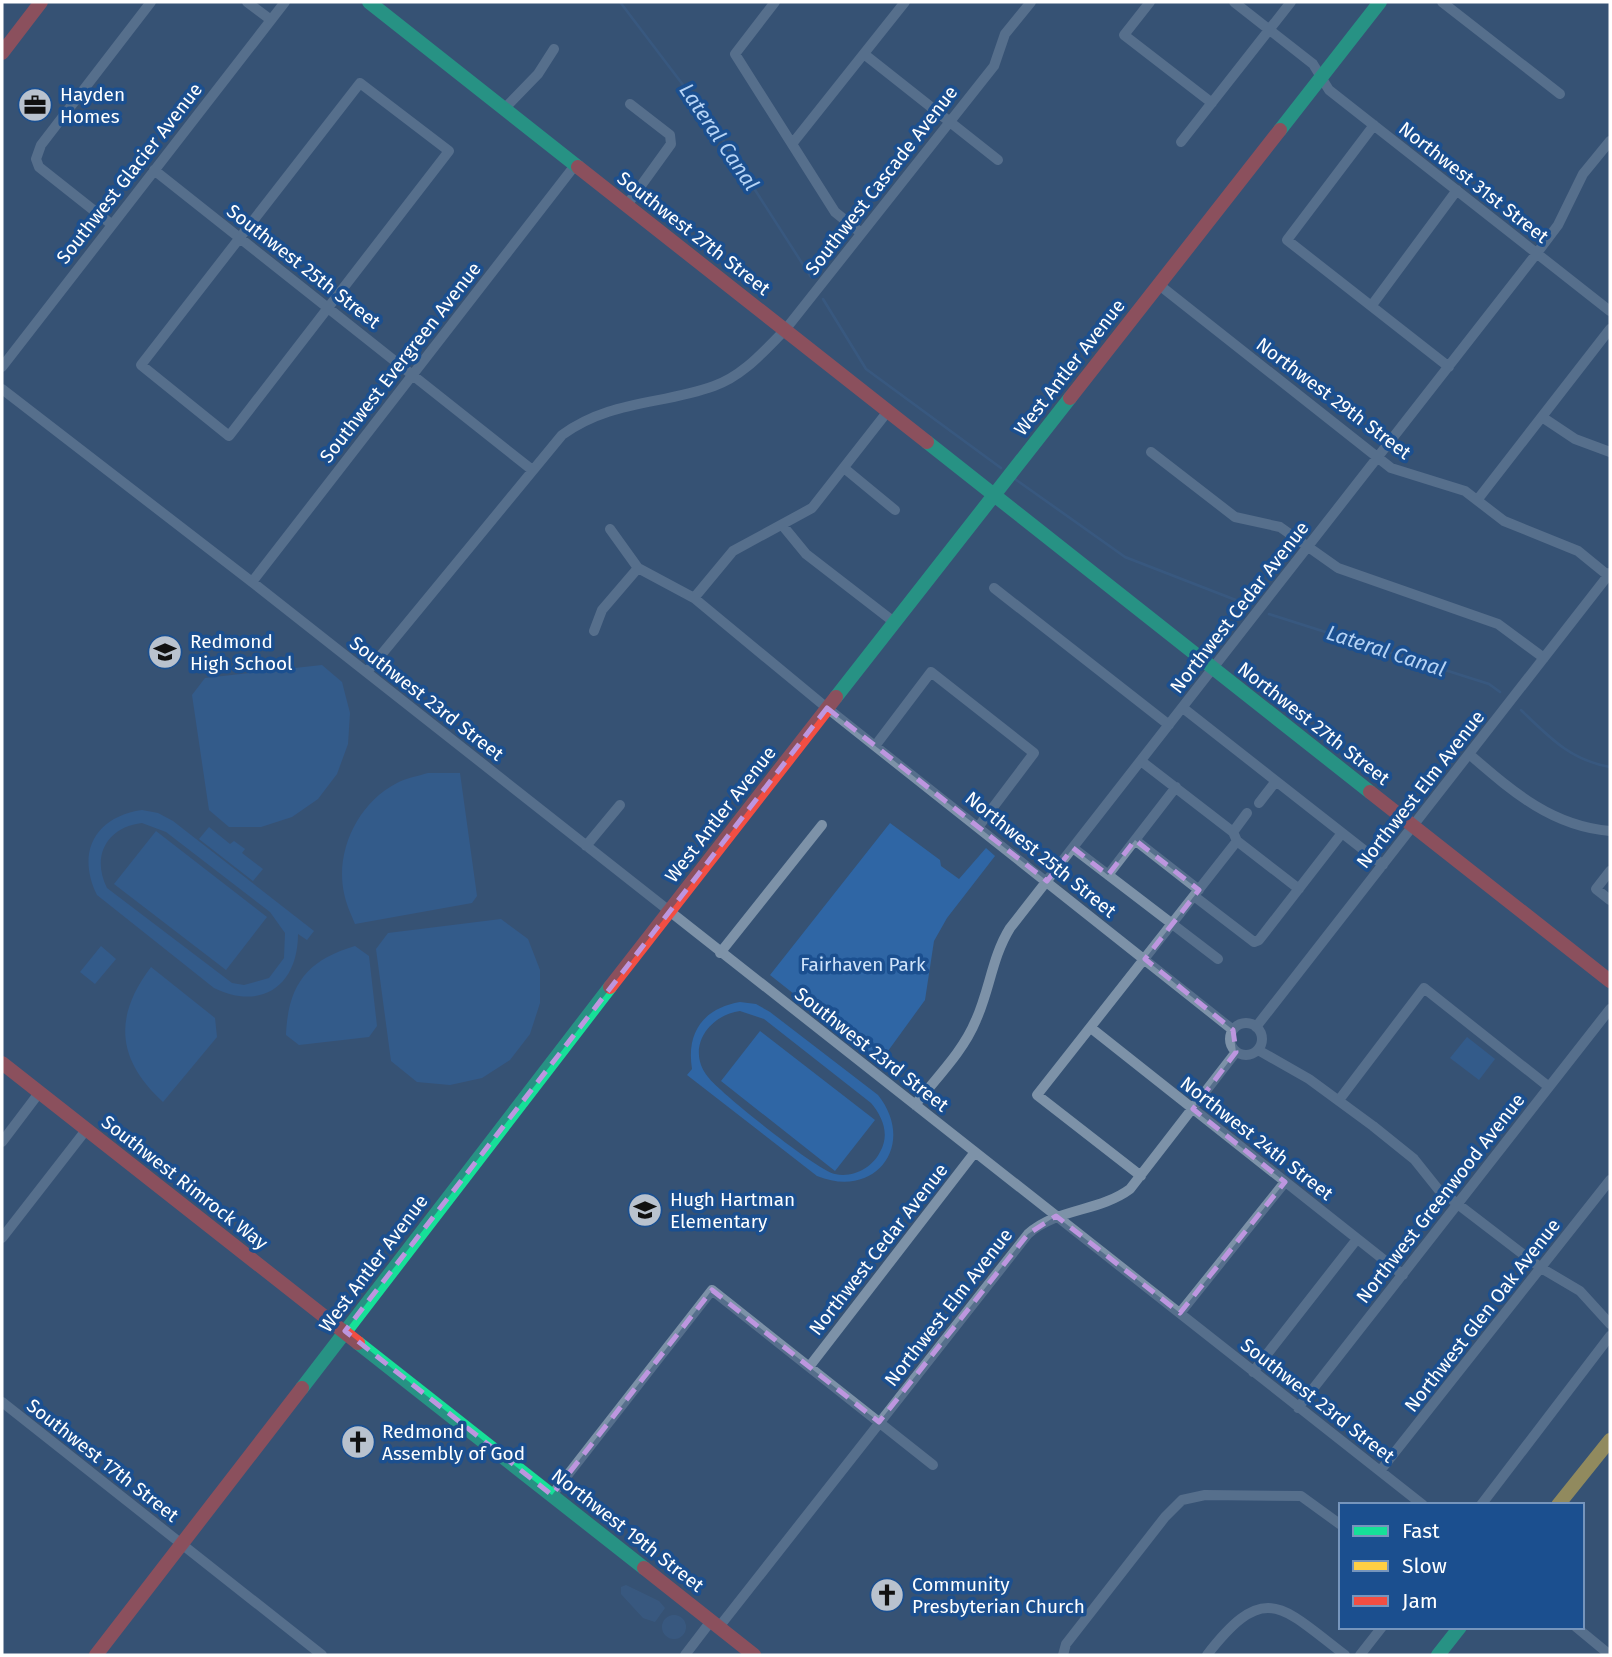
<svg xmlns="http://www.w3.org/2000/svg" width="1612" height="1657" viewBox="0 0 1612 1657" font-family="'Fira Sans',sans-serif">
<rect width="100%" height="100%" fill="#365274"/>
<path fill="#2f66a5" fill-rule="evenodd" d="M322,665L342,682L350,713L348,744L337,774L318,799L292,817L261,827H229L209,810L192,695L205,678Z
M428,773H460L477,896L472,903L355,924C351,914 346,904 344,893C335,851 358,803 397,783C406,778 418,776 428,773Z
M142,810L158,813L173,821L314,931L307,940L298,934C298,986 261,1011 214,988L97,895C76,852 95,817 142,810ZM142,823L166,832L270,912L285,933L284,958L269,978L244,985L232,983L107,888C91,856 107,827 142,823Z
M890,823L940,860L941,866L959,879L986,848L995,856L947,918L934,941L925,1000L880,1062L770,975Z
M209,827L230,844L234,841L245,849L242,853L263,869L253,881L199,839Z
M156,831L267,917L226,970L114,884Z
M501,919L528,939L540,970V1003L530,1034L510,1060L482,1078L450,1085L417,1082L391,1061L376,949L388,933Z
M101,946L116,959L95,984L80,972Z
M355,946L369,956L377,1026L369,1037L299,1045L286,1035C288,985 307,960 355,946Z
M151,967L215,1018L217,1037L163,1102C117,1060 113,1017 151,967Z
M740,1002L756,1004L770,1012L878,1095C917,1144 876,1200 817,1176L687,1075L692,1069C686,1032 704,1008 740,1002ZM740,1011L764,1019L871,1103C883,1117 890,1135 880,1152C872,1168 853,1178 835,1174C818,1171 720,1093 708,1077C685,1048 709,1015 740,1011Z
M760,1031L875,1120L835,1171L721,1081Z
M1467,1037L1495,1059L1479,1080L1450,1058Z"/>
<path fill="#3b618d" d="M626,1585L659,1601L665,1608L655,1622L643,1618L621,1594V1587Z
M662 1627a12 12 0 1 1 24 0a12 12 0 1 1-24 0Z"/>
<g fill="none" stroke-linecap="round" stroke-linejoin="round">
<path stroke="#3b618d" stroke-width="2.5" d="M620,2L712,123L811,277
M823,299L866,369L1001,468
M1015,479L1125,557L1246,604
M1269,614L1489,684L1500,692
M1521,710C1549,737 1570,760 1610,767"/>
<path stroke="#7d92a8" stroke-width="10" d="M247,2L271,20
M775,2L735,54L835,212L861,233
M1150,2L1124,35L1212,103
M1234,2L1313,64L1329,90L1610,311
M1442,2L1560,94
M864,54L998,160
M360,83L449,151L229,436L141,365Z
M505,108L538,74L554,49
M1374,125L1287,240L1449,367
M1181,142L1291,2
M792,144L905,2
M154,170L531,469
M627,205L671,144L670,135L630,104
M111,224L39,167L36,159L41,145L151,2
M1158,284L1391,468L1465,491L1504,521L1578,551L1610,577
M1372,305L1457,190
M2,367L285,2
M2,389L252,582L1423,1505
M1542,417L1575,439L1610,452
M1151,452L1235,517L1280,527L1338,568L1498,624L1544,658
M844,468L895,510
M1478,499L1610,329
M783,526L806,554L894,622
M610,529L638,568L694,598L827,708L1233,1030
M252,582L576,164
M994,588L1169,725
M694,598L733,551L812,508L888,411
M594,631L602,610L638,568
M367,672L562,435C610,400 661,405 714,386C743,376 764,351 785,330L994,66L1005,34L1031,2
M1183,708L1383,865
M875,746L931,672L1034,753L979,826
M1469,754C1512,791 1551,826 1610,831
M1141,761L1233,832L1237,841L1299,889
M1259,803L1276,781
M1233,832L1247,813
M1135,840L1199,890
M586,846L620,805
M1073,848L1218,959
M1610,871L1596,889L1610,900
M1108,875L1176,787
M1194,896L1254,942L1259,940L1342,833
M720,953L822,825
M1230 1039a16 16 0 1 1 32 0a16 16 0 1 1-32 0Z
M1256,1027L1610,573
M1091,1028L1403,1275
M1258,1050L1309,1079L1373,1126L1414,1159L1438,1189L1541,1268L1580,1291L1610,1324
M1339,1100L1424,988L1549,1087
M915,1105C936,1078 963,1052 976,1020C990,989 992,957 1010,928L1537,253L1558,225L1583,174L1610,141
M2,1142L39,1093
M1141,1176L1037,1095L1237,841
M2,1238L86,1130
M1180,1313L1285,1182
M809,1367L975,1152
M1253,1372L1357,1239
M2,1402L322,1655
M1298,1408L1610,1009
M1380,1471L1610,1180
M552,1495L712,1290L933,1465
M1481,1505L1610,1336
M719,1627L1028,1234C1057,1208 1099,1212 1130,1189L1236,1052
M1576,1627L1610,1655
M685,1655L711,1621
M1063,1655L1066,1644L1165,1517L1182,1500L1205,1495L1301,1496L1341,1525
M1207,1655C1265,1580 1281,1606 1345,1655
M1360,1655L1382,1627"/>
<path stroke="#16e098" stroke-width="14" d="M369,2L578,167
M1280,130L1380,2
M927,442L1370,792
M836,697L1070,398
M358,1343L644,1568
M302,1388L610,987
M1438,1655L1460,1627"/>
<path stroke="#ffcf43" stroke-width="14" d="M1558,1505L1610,1440"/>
<path stroke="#f24e42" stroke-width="14" d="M2,53L41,2
M578,167L927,442
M1070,398L1280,130
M1370,792L1610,981
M610,987L836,697
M2,1063L358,1343
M644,1568L754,1655
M96,1655L302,1388"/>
</g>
<path d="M0 0H1612V1657H0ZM827,708L1047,881L1073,848L1108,875L1135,840L1199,890L1145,959L1233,1030L1236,1052L1193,1109L1285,1182L1180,1313L1056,1216L1028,1234L879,1422L712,1290L552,1495L345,1331Z" fill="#365274" fill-opacity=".55" fill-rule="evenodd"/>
<path fill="none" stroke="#bd96df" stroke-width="5" stroke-dasharray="14 9" stroke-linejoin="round" d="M827,708L1047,881L1073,848L1108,875L1135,840L1199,890L1145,959L1233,1030L1236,1052L1193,1109L1285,1182L1180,1313L1056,1216L1028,1234L879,1422L712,1290L552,1495L345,1331Z"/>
<defs>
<g id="office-disc" transform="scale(1.75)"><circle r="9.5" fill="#b9c2ce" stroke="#1b4f8f"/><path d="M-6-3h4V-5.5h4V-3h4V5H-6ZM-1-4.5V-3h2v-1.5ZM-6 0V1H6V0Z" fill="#111"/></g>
<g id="school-disc" transform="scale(1.75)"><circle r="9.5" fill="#b9c2ce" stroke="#1b4f8f"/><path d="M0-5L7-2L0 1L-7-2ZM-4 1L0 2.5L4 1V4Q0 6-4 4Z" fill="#111"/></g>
<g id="church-disc" transform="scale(1.75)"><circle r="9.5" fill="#b9c2ce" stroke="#1b4f8f"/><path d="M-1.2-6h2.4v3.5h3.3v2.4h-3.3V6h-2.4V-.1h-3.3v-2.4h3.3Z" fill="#111"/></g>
</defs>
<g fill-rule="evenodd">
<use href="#office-disc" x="35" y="105"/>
<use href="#school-disc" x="165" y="652"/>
<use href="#school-disc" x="645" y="1210"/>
<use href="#church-disc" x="358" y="1442"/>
<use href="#church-disc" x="887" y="1595"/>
</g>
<g text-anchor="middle" stroke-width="7" stroke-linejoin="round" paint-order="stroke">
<g font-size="19" fill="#fff" stroke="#1b4f8f" text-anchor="start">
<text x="60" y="101">Hayden<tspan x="60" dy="22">Homes</tspan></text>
<text x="190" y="648">Redmond<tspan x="190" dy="22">High School</tspan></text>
<text x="670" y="1206">Hugh Hartman<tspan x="670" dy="22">Elementary</tspan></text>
<text x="382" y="1438">Redmond<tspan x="382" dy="22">Assembly of God</tspan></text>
<text x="912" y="1591">Community<tspan x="912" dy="22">Presbyterian Church</tspan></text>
</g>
<g font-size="19" fill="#fff" stroke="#1b4f8f">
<text transform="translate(129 173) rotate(-52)" y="7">Southwest Glacier Avenue</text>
<text transform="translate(881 180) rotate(-52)" y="7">Southwest Cascade Avenue</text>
<text transform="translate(1474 182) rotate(38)" y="7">Northwest 31st Street</text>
<text transform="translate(694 233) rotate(38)" y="7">Southwest 27th Street</text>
<text transform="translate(304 266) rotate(38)" y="7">Southwest 25th Street</text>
<text transform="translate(400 362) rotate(-52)" y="7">Southwest Evergreen Avenue</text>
<text transform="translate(1069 367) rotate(-52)" y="7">West Antler Avenue</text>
<text transform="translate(1334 398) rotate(37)" y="7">Northwest 29th Street</text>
<text transform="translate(1239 607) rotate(-52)" y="7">Northwest Cedar Avenue</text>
<text transform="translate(427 698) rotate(38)" y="7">Southwest 23rd Street</text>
<text transform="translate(1314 723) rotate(38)" y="7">Northwest 27th Street</text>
<text transform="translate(1420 789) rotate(-52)" y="7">Northwest Elm Avenue</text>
<text transform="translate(720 814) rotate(-52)" y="7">West Antler Avenue</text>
<text transform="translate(1041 854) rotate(39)" y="7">Northwest 25th Street</text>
<text transform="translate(872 1049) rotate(38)" y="7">Southwest 23rd Street</text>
<text transform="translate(1257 1138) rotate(38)" y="7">Northwest 24th Street</text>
<text transform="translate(185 1182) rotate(38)" y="7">Southwest Rimrock Way</text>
<text transform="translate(1440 1198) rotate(-52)" y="7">Northwest Greenwood Avenue</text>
<text transform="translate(878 1249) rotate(-52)" y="7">Northwest Cedar Avenue</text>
<text transform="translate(373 1263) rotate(-53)" y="7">West Antler Avenue</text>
<text transform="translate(948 1307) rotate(-52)" y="7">Northwest Elm Avenue</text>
<text transform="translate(1482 1315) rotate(-52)" y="7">Northwest Glen Oak Avenue</text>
<text transform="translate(1318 1400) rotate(38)" y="7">Southwest 23rd Street</text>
<text transform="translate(103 1460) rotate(38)" y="7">Southwest 17th Street</text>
<text transform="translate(628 1530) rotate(38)" y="7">Northwest 19th Street</text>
</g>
<g font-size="19" fill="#cfe3fa" stroke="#1b4f8f">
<text x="863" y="971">Fairhaven Park</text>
</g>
<g font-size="21" font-style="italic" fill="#b5d3f5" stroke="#1b4f8f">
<text transform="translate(719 137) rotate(56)" y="7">Lateral Canal</text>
<text transform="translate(1386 651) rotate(18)" y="7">Lateral Canal</text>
</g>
</g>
<rect width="1612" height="1657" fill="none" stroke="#ffffff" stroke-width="7"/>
<rect x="1339" y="1503" width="245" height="126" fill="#1b4f8f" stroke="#7695bc" stroke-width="2"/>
<rect x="1353" y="1526" width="35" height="10" fill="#16e098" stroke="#7695bc" stroke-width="2"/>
<text x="1402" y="1538" font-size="21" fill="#ffffff">Fast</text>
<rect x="1353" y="1561" width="35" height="10" fill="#ffcf43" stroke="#7695bc" stroke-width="2"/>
<text x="1402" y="1573" font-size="21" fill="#ffffff">Slow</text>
<rect x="1353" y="1596" width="35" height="10" fill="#f24e42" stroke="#7695bc" stroke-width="2"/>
<text x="1402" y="1608" font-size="21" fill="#ffffff">Jam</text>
</svg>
